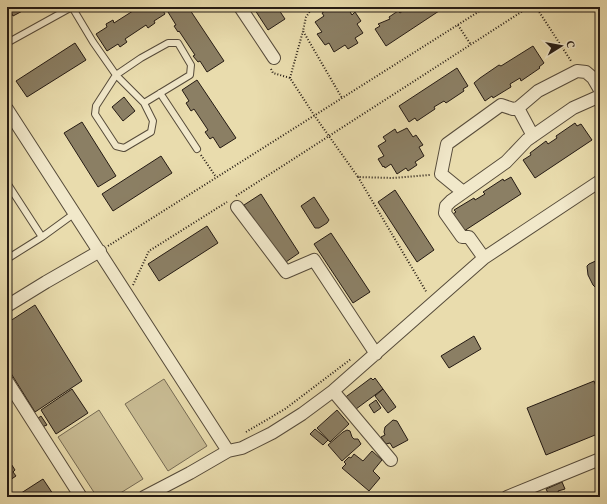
<svg xmlns="http://www.w3.org/2000/svg" width="607" height="504" viewBox="0 0 607 504" font-family="Vollkorn,serif">
<rect width="100%" height="100%" fill="#e9dcad"/>
<filter id="stains"><feTurbulence type="fractalNoise" baseFrequency=".005" numOctaves="4"/><feColorMatrix values="0 0 0 0 .2 0 0 0 0 .09 0 0 0 0 .02 0 0 0 .5 -.17"/></filter>
<radialGradient id="worn" r=".72"><stop offset=".6" stop-color="#630" stop-opacity="0"/><stop offset="1" stop-color="#630" stop-opacity=".3"/></radialGradient>
<path fill="#c8bb93" stroke="#766b54" d="M164,379L207,446L168,471L125,404Z
M99,410L143,479L114,497H97L58,437Z"/>
<path fill="#8b7f64" stroke="#251b14" d="M8,7H30L13,16Z
M135,7H161L165,14L154,21L155,23L148,28L146,25L125,39L127,42L120,47L118,44L107,51L96,34L107,27L106,24L113,20L114,23L136,9Z
M175,7H188L224,61L207,72L200,61L198,62L193,56L195,55L179,31L178,32L174,26L176,25L168,12Z
M253,7H277L285,19L268,30Z
M331,7H334L337,11L344,7H347L352,15L355,12L361,21L357,24L363,33L355,38L358,43L348,49L345,45L334,52L329,43L325,45L317,34L322,32L315,22L324,16L322,13Z
M408,7H441L442,9L386,46L375,29L380,26L378,24L390,19L389,17L398,11L400,13Z
M75,43L86,60L27,97L16,81Z
M533,46L544,63L539,67L540,68L521,81L520,78L510,84L511,87L493,98L492,96L485,101L474,83L480,78L499,65L501,66Z
M457,68L468,86L463,89L464,91L446,103L444,101L434,107L435,109L417,121L415,118L409,122L399,106Z
M197,80L236,138L220,148L213,137L210,139L205,132L208,130L194,109L191,111L186,103L189,101L182,90Z
M124,97L135,111L123,121L112,107Z
M82,122L116,176L98,187L64,133Z
M575,123L577,126L581,124L592,140L535,178L523,160L531,155L530,153L546,141L548,144L557,138L556,136Z
M407,128L413,137L416,135L423,145L419,147L424,156L415,162L417,165L408,171L406,168L397,174L391,164L385,168L384,166L383,167L378,159L384,156L378,146L386,141L383,137L395,129L397,133Z
M161,156L172,173L113,211L102,194Z
M511,177L521,194L461,233L450,216L456,212L454,210L474,198L475,200L485,194L483,192L503,179L504,181Z
M395,190L434,250L417,262L378,202Z
M261,194L299,253L283,264L244,205Z
M314,197L329,220L327,223L319,228H315L301,206Z
M207,226L218,243L159,281L148,264Z
M331,233L370,292L353,303L314,244Z
M600,259V292L593,285L588,275L587,266L589,264Z
M35,305L82,381L35,412L7,367V323Z
M474,336L481,349L449,368L441,356Z
M371,378L373,380L375,378L383,389L352,412L343,399Z
M594,381L600,397V433L546,455L527,408Z
M72,389L88,413L56,434L41,410Z
M383,389L396,407L388,413L375,396Z
M376,400L381,408L374,413L369,405Z
M337,410L349,424L330,442L317,428Z
M41,416L47,425L42,427L37,419Z
M393,420L397,421L408,440L393,448L390,443L386,444L381,437L385,435L384,432L385,427Z
M315,429L328,440L323,445L310,434Z
M347,430L350,431L352,437L354,439H358L361,444L342,461L328,445L343,432Z
M372,451L382,460L373,471L380,478L369,491L342,468L346,464L344,462L349,457L351,458L354,454L363,461Z
M8,452L11,457L8,459L15,470L13,472L16,476L7,482V453Z
M43,479L53,494L48,497H15Z
M562,482L565,489L558,491L559,495L565,492L567,497H550L546,489Z"/>
<g fill="none" stroke-linecap="round" stroke-linejoin="round">
<g stroke="#564b3a" stroke-width="8">
<path id="service" d="M72,7L93,42L116,75L144,103
M7,43L72,7
M168,43H178L191,65L190,75L144,103L153,121L151,132L124,148L116,146L95,114L96,106L116,75L141,58Z
M160,93L197,149
M7,183L42,237
M7,259L42,237L75,213"/>
</g>
<g stroke="#564b3a" stroke-width="14">
<path id="minor" d="M240,7L274,58
M518,108L533,136
M7,109L228,451
M463,192L441,174L447,144L501,105L513,109L518,108L538,91L577,71L586,72L593,78L600,90
M237,207L286,272L314,260L376,354
M484,258L469,237H462L445,213L446,206L451,201L506,162L527,140L573,108L600,96
M7,306L46,282L100,251
M7,381L81,497
M333,391L391,460
M144,497L190,473L228,451L242,448L272,433L302,414L333,391L484,258L600,181
M507,497L600,459"/>
</g>
<path stroke="#251b14" stroke-width="2" stroke-dasharray="1 2" stroke-linecap="butt" d="M313,7L306,17L303,31L342,98
M536,7L571,61
M458,25L471,45
M271,69L273,73L290,78L314,115L358,177L392,178L430,175
M290,78L303,31
M201,155L216,177
M358,177L427,293
M236,196L529,7
M108,246L486,7
M133,285L149,251L227,202
M246,432L285,409L351,359"/>
<use href="#service" stroke="#f1e8ca" stroke-width="6"/>
<use href="#minor" stroke="#f1e8ca" stroke-width="12"/>
</g>
<rect width="607" height="504" fill="none" stroke="#e9dcad" stroke-width="24"/>
<rect x="8" y="8" width="591" height="488" fill="none" stroke="#251b14" stroke-width="2"/>
<rect x="12" y="12" width="583" height="480" fill="none" stroke="#251b14"/>
<g transform="translate(561 46) rotate(79)" stroke="#f1e8ca" stroke-width="3" paint-order="stroke">
<path d="M0-3L7 15L0 10L-7 15Z" fill="#251b14"/>
<text y="-6" font-size="11" font-weight="bold" text-anchor="middle" fill="#251b14">С</text>
</g>
<rect width="100%" height="100%" filter="url(#stains)"/>
<rect width="100%" height="100%" fill="url(#worn)"/>
</svg>
